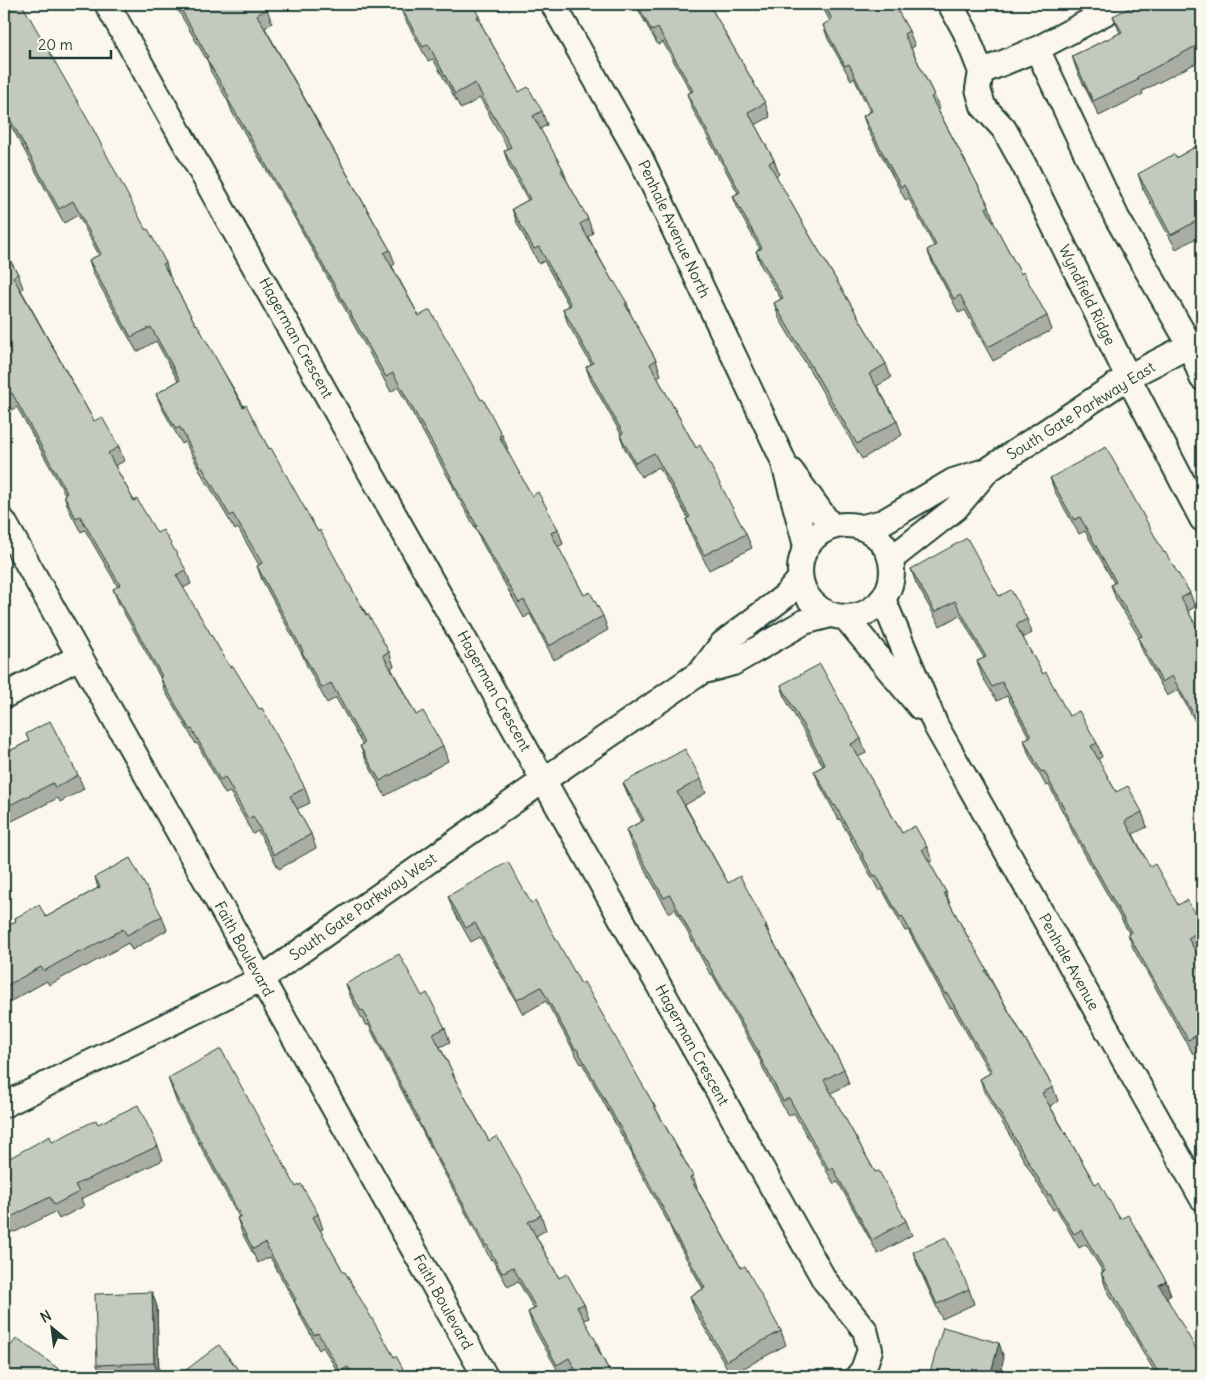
<svg xmlns="http://www.w3.org/2000/svg" width="1206" height="1380" viewBox="0 0 1206 1380" font-family="Delius,sans-serif">
<rect width="100%" height="100%" fill="#fbf7ec"/>
<filter id="ink" filterUnits="userSpaceOnUse"><feTurbulence type="fractalNoise" baseFrequency=".02" numOctaves="2"/><feDisplacementMap in="SourceGraphic" scale="10" xChannelSelector="R" yChannelSelector="G"/><feConvolveMatrix kernelMatrix="1 2 1 2 8 2 1 2 1" color-interpolation-filters="sRGB"/></filter>
<g filter="url(#ink)">
<g fill="none" stroke-linecap="round" stroke-linejoin="round">
<g stroke="#1f3d34" stroke-width="28">
<path id="minor" d="M107,4L825,1281L865,1330L870,1350L863,1370L858,1376
M553,4L640,157L783,460L806,546
M950,4L965,31L981,72L1037,49L1122,4
M1037,49L1117,218L1190,345L1202,378
M981,72L978,89L983,106L1004,129L1025,167L1128,377L1202,519
M791,471L831,526
M4,522L485,1376
M800 571a46 46 0 1 1 92 0a46 46 0 1 1-92 0Z
M863,527L883,522L953,481L988,470
M891,559L956,508L988,470L1128,377L1202,339
M883,599L936,726L1202,1198
M845,617L920,707
M701,672L722,644L785,596L800,579
M4,696L79,657
M4,1105L261,979L544,780L701,672L733,663L804,622L831,615"/>
</g>
<use href="#minor" stroke="#fbf7ec" stroke-width="24"/>
</g>
<path fill="#a9ada3" stroke="#1f3d34" d="M4,4L146,230L166,263L170,277L196,325L389,652L394,666L391,668L416,715L443,746L448,761L385,796L366,760L360,746L362,744L336,698L327,703L307,666L302,654L262,580L257,566L259,565L238,528L235,530L207,482H206L185,442L182,444L162,408L156,394L178,381L156,341L137,352L94,275L89,260L99,255L78,215L64,223L4,113Z
M174,4H264L267,9L272,23L265,28L390,250L395,264L392,266L419,316L481,400L502,435L508,449L506,450L532,496L558,529L563,544L558,547L584,595L603,616L608,630L554,660L530,614L524,618L481,541L477,531L455,492L453,486L398,387L391,392L288,206L232,112L228,101L211,72L208,62L178,10L177,11Z
M399,4L479,16L482,26L519,92L542,111L547,125L540,129L563,169L567,181L588,219L593,233L588,237L613,282L627,303L631,315L656,360L661,375L657,377L696,448L746,534L752,548L709,570L691,534L686,519L688,518L659,467L641,477L625,449L620,435L621,434L591,381L586,367L591,364L568,324L563,309L569,306L544,261L539,264L517,223L512,209L528,200L509,166L504,151L508,149L480,98L461,109L433,59L428,61L404,17Z
M635,4H709L765,103L770,117L755,125L774,160L779,174L776,176L803,224L886,364L891,378L877,386L897,421L902,435L862,459L779,318L774,303L781,299L761,266L756,251L760,249L738,210L733,196L738,193L692,108L687,94L691,92L663,42L658,45Z
M821,4H894L909,31L915,46L911,48L934,95L940,109L938,110L989,206L994,221L993,222L1021,274L1047,316L1052,330L993,361L965,310L959,313L933,264L927,250L934,246L909,199L906,201L868,130L863,116L870,112L854,78L851,80L828,39L823,25L830,21Z
M1202,4V60L1142,91L1143,94L1099,116L1077,71L1072,56L1120,33L1113,16Z
M1202,143V235L1176,249L1143,189L1138,174L1176,158Z
M4,250L18,274L23,288L21,290L94,421L119,447L124,461L115,466L134,501L157,533L186,570L191,584L183,588L230,667L305,788L310,803L297,809L311,834L316,848L279,869L258,831L253,834L230,792L225,794L197,743L196,744L165,691L160,677L119,604L113,589L118,587L85,530L81,532L69,510L64,495L65,494L17,407L12,410L4,396Z
M1050,478L1164,553L1190,593L1195,607L1188,611L1202,638V734L1178,690L1167,696L1143,652L1138,638L1139,637L1116,599L1111,585L1114,583L1085,531L1079,534L1055,492Z
M911,569L999,596L1027,619L1032,633L1023,638L1043,674L1069,716L1097,743L1102,757L1098,759L1116,792L1142,812L1147,827L1133,834L1150,867L1178,905L1202,926V948L1196,951L1202,963V1050V1049L1193,1054L1133,948L1128,934L1129,933L1073,833L1069,824L1049,785L1046,786L1029,755L1024,740L1029,737L1007,696L997,701L982,676L977,661L984,658L960,615L940,626L916,583Z
M781,685L861,739L866,753L858,757L902,833L927,847L932,861L929,862L946,892L950,904L971,943L987,970L992,982L1053,1087L1058,1101L1050,1106L1095,1184L1166,1281L1171,1295L1167,1298L1202,1376H1157L1106,1288L1101,1273L1103,1272L1086,1244L1079,1248L1056,1208L1053,1210L985,1093L980,1079L990,1073L952,1007L950,1008L908,930L905,931L882,889L879,891L840,819L839,820L820,785L814,771L823,766L786,700Z
M26,734L78,775L84,789L60,802L58,798L4,825V754L29,741Z
M701,779L706,793L685,805L728,883L767,927L770,936L844,1069L849,1084L831,1093L875,1172L906,1221L912,1235L878,1254L838,1182L834,1184L794,1113L788,1116L763,1068L760,1060L712,974H710L675,909L669,913L631,844L626,830L642,821L629,797L623,783Z
M95,877L162,916L167,930L132,950L128,943L85,967L84,966L49,985L47,981L4,1005V928L16,921L15,918L46,917L98,888Z
M448,896L531,903L581,984L654,1105L657,1111L693,1176L698,1191L741,1268L781,1331L786,1345L731,1375L695,1311L690,1296L703,1289L674,1236L669,1224L636,1164L632,1154L582,1063L581,1064L546,1001L523,1014L480,937L471,942L453,910Z
M346,984L422,996L445,1028L450,1042L440,1047L453,1073L456,1081L489,1141L541,1215L546,1230L536,1236L559,1278L584,1304L589,1318L584,1320L597,1343L602,1357L612,1376H577L575,1372L568,1376H561L533,1327L528,1312L534,1309L518,1281L508,1287L492,1259L491,1260L424,1135L420,1126L368,1024L366,1026L351,998Z
M168,1078L296,1187L318,1214L323,1229L320,1230L344,1273L394,1357L407,1376H340L323,1347L319,1350L300,1315L295,1303L270,1257L258,1263L242,1233L237,1218L239,1217L177,1103Z
M98,1124L158,1146L163,1160L81,1199L84,1206L59,1219L55,1212L15,1232L14,1231L4,1236V1161Z
M913,1252L969,1289L974,1304L942,1319L918,1266Z
M152,1292L157,1307L159,1376H101L97,1365Z"/>
<path fill="#898d85" stroke="#1f3d34" d="M1166,1281L1171,1295L1164,1299L1159,1285Z
M152,1292L157,1307L159,1376L154,1363Z
M999,1343L1004,1358L999,1376H990Z"/>
<path fill="#c4c9be" stroke="#1f3d34" d="M4,4H22L92,127L146,230L148,229L166,263L163,264L196,325L197,324L243,407L246,405L269,449L271,448L318,532L320,530L366,615L368,614L389,652L383,655L416,715L423,711L443,746L380,781L360,746L364,743L331,683L322,688L302,652L303,651L257,566L262,563L233,514L230,516L202,467L201,468L180,427L176,429L156,394L180,380L151,327L131,337L89,260L101,254L73,201L59,209L4,108Z
M178,4H264L267,9L257,15L390,250L384,253L419,316L430,310L481,400L483,399L502,435L499,436L532,496L538,492L558,529L551,533L584,595L590,592L603,616L549,646L524,600L519,603L475,527L477,526L450,478L451,477L393,373L386,377L282,192L227,98L229,97L206,58L208,57Z
M399,4H472L479,16L477,17L519,92L528,87L542,111L533,116L563,169L561,170L588,219L580,224L613,282L614,281L627,303L625,304L656,360L650,364L696,448L700,445L746,534L704,555L686,519L690,517L654,453L635,463L620,435L623,433L586,367L593,363L563,309L571,305L539,247L534,249L512,209L530,199L504,151L511,147L475,83L455,94L428,44L423,47Z
M637,4H709L765,103L748,112L774,160L769,163L803,224L886,364L869,374L897,421L857,444L774,303L783,298L756,251L762,248L733,196L740,192L687,94L693,91L658,28L652,31Z
M824,4H894L909,31L904,34L934,95L931,97L989,206L986,208L1021,274L1023,272L1047,316L988,347L960,295L954,299L927,250L936,245L904,185L901,187L863,116L872,111L849,64L845,66L823,25L832,19Z
M1137,4H1202V46L1200,48L1198,45L1137,77L1138,80L1093,101L1072,56L1122,32L1113,16Z
M1202,143V218L1171,235L1138,174L1174,154L1176,158Z
M4,250L18,274L13,277L94,421L102,417L119,447L108,453L134,501L137,499L157,533L163,530L186,570L176,575L230,667L233,666L259,709L262,708L305,788L290,796L311,834L274,855L253,816L248,819L225,777L220,780L192,729L190,730L160,677L162,676L113,589L120,585L80,516L76,518L64,495L67,493L12,393L6,396L4,391Z
M1106,447L1164,553L1165,552L1190,593L1181,598L1202,637V729L1172,676L1162,682L1138,638L1142,636L1111,585L1116,582L1080,517L1074,520L1050,478Z
M967,538L999,596L1011,590L1027,619L1016,625L1043,674L1046,672L1069,716L1079,711L1097,743L1091,746L1116,792L1128,786L1142,812L1125,821L1150,867L1155,864L1178,905L1187,900L1202,926V930L1188,938L1202,963V1045L1197,1035L1188,1040L1128,934L1131,932L1068,819L1069,818L1044,771L1041,772L1024,740L1031,736L1002,682L992,687L977,661L986,657L955,601L935,612L911,569Z
M820,664L861,739L851,744L902,833L915,826L927,847L922,849L946,892L944,893L971,943H972L987,970L985,971L1053,1087L1042,1093L1095,1184L1099,1182L1120,1219L1128,1215L1166,1281L1159,1285L1202,1359V1376H1160L1101,1273L1105,1271L1081,1230L1074,1234L1050,1194L1048,1195L980,1079L992,1072L947,993L945,994L902,916L900,917L876,875L874,876L862,855H863L835,805L834,806L814,771L825,765L781,685Z
M50,721L78,775L55,788L53,783L4,808V754L29,741L26,734Z
M685,749L701,779L677,792L728,883L740,876L767,927H765L830,1044L844,1069L824,1080L875,1172L879,1171L906,1221L872,1240L833,1168L829,1170L789,1098L783,1101L758,1053H759L706,960H705L670,895L664,898L626,830L644,820L623,783Z
M130,858L162,916L127,935L123,929L80,953L79,951L44,971L41,967L4,987V928L16,921L15,918L39,905L46,917L100,887L95,877Z
M508,862L531,903L535,901L581,984L584,982L654,1105V1106L693,1176L690,1178L741,1268L745,1266L781,1331L726,1361L690,1296L705,1288L668,1222L670,1221L631,1150L632,1149L577,1049H575L541,987L517,1000L475,923L466,928L448,896Z
M399,954L422,996L427,993L445,1028L433,1034L453,1073L452,1074L489,1141L497,1136L541,1215L528,1222L559,1278L567,1274L584,1304L577,1307L597,1343L595,1344L612,1376H579L569,1358L557,1365L528,1312L536,1308L513,1267L502,1273L487,1245L486,1246L418,1121L419,1120L363,1010L361,1011L346,984Z
M221,1049L296,1187L301,1184L318,1214L313,1217L344,1273L345,1272L394,1357L396,1356L407,1376H353L348,1367L340,1371L318,1333L314,1335L294,1301L296,1300L265,1243L253,1249L237,1218L241,1216L172,1089L173,1088L168,1078Z
M138,1105L158,1146L75,1185L79,1192L54,1205L50,1197L9,1218L8,1217L4,1219V1161L50,1136L52,1142L96,1120L98,1124Z
M946,1237L969,1289L937,1304L913,1252Z
M152,1292L154,1363L97,1365L95,1294Z
M943,1327L999,1343L990,1376H929Z
M17,1338L68,1376H4V1354Z
M219,1345L243,1376H191L186,1370Z"/>
</g>
<g text-anchor="middle" stroke-width="4" stroke-linejoin="round" paint-order="stroke">
<g font-size="15" fill="#1f3d34" stroke="#fbf7ec">
<text transform="translate(674 229) rotate(65)" y="5">Penhale Avenue North</text>
<text transform="translate(1087 295) rotate(64)" y="5">Wyndfield Ridge</text>
<text transform="translate(296 338) rotate(61)" y="5">Hagerman Crescent</text>
<text transform="translate(1081 411) rotate(-32)" y="5">South Gate Parkway East</text>
<text transform="translate(494 691) rotate(61)" y="5">Hagerman Crescent</text>
<text transform="translate(363 907) rotate(-35)" y="5">South Gate Parkway West</text>
<text transform="translate(244 949) rotate(61)" y="5">Faith Boulevard</text>
<text transform="translate(1069 962) rotate(61)" y="5">Penhale Avenue</text>
<text transform="translate(692 1045) rotate(61)" y="5">Hagerman Crescent</text>
<text transform="translate(443 1302) rotate(61)" y="5">Faith Boulevard</text>
</g>
</g>
<rect width="1206" height="1380" fill="none" stroke="#fbf7ec" stroke-width="20"/>
<rect x="10" y="10" width="1186" height="1360" fill="none" stroke="#1f3d34" stroke-width="2" filter="url(#ink)"/>
<g transform="translate(52 1328) rotate(331)" stroke="#fbf7ec" stroke-width="4" paint-order="stroke">
<path d="M0-4L9 19L0 12L-9 19Z" fill="#1f3d34"/>
<text y="-8" font-size="14" font-weight="bold" text-anchor="middle" fill="#1f3d34">N</text>
</g>
<path d="M30 50v8h81v-8" fill="none" stroke="#1f3d34" stroke-width="2.5"/>
<text x="38" y="50" font-size="15" fill="#1f3d34" stroke="#fbf7ec" stroke-width="4" paint-order="stroke">20 m</text>
</svg>
